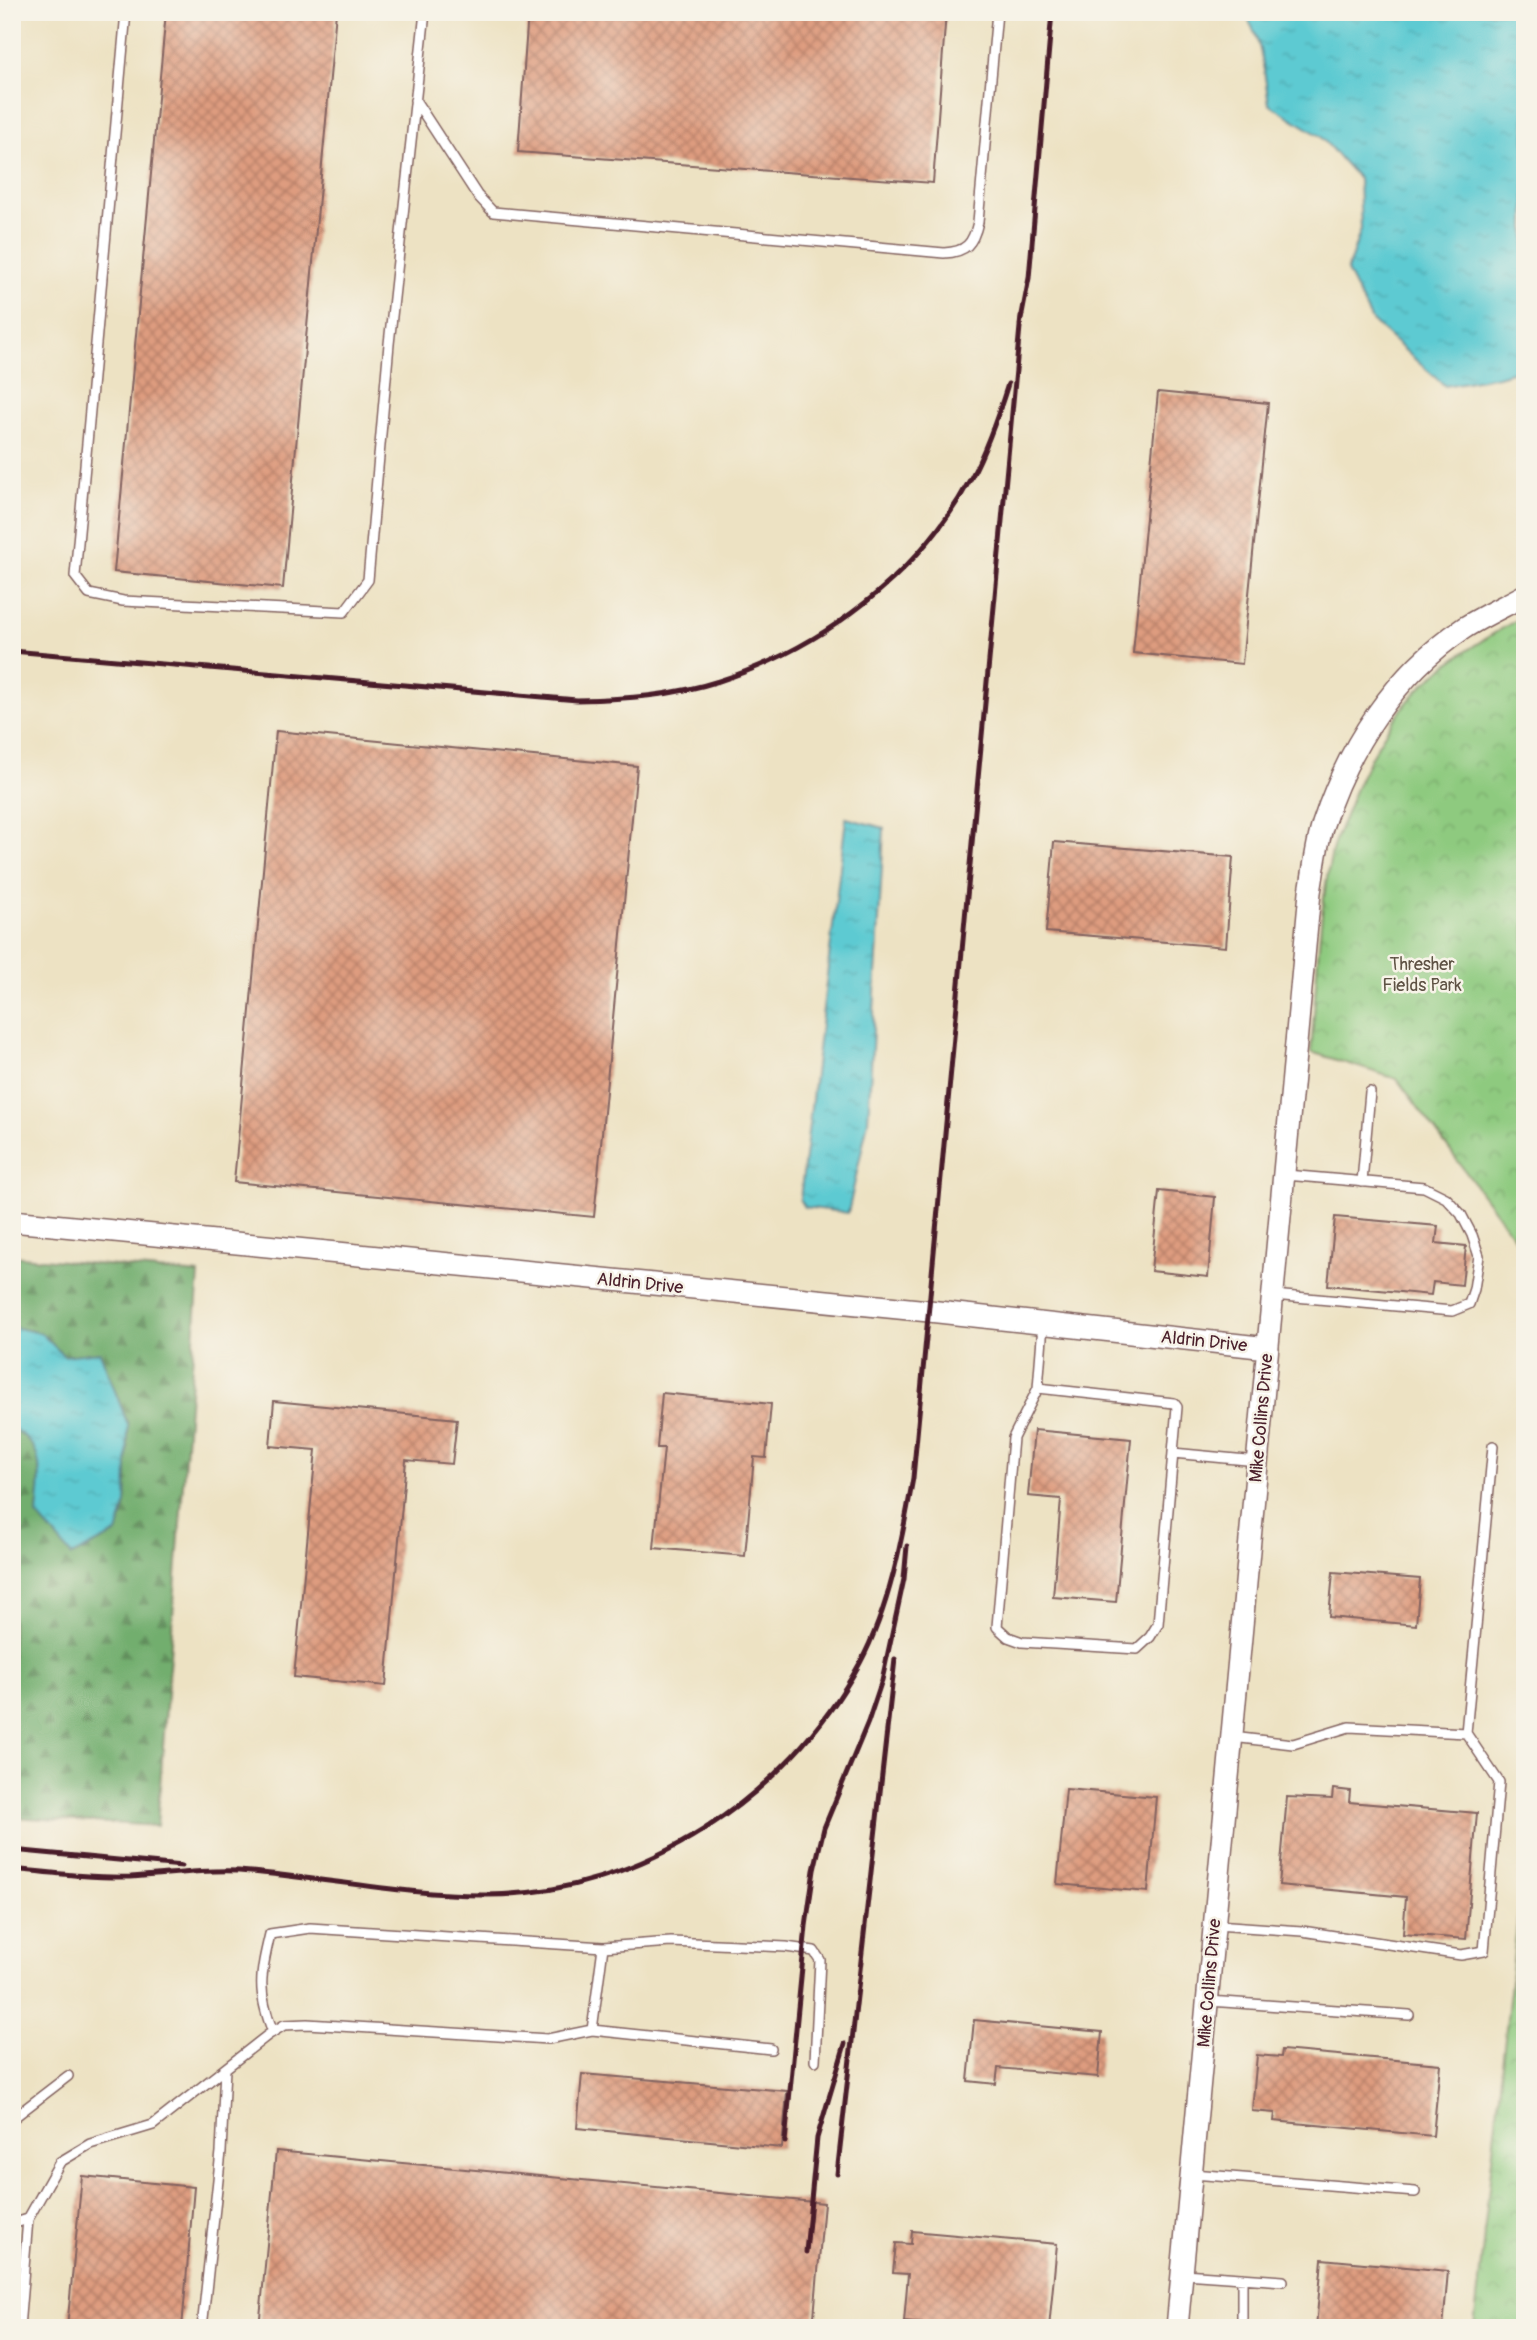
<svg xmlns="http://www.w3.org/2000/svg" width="1537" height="2340" viewBox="0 0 1537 2340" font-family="Pangolin,sans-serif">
<defs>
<pattern id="forest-firs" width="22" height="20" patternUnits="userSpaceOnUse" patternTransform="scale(1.75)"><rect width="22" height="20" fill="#72ae6e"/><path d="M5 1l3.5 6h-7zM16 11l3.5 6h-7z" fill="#608d5b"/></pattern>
<pattern id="park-crowns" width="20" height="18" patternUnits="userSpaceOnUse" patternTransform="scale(1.75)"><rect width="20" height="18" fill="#8eca7f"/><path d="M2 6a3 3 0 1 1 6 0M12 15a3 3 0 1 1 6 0" fill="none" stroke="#7cad6e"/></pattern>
<pattern id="water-ripples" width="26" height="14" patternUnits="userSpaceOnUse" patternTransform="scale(1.75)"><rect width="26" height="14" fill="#5dcad2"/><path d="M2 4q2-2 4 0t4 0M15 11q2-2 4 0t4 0" fill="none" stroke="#52adb4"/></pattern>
<pattern id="building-cross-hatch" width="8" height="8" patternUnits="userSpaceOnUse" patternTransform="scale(1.75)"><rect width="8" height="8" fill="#de9c7f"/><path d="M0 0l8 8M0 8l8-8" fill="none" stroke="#b67f68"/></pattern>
</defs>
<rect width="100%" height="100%" fill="#f7f3e8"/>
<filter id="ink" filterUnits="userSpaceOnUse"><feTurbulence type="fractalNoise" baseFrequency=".0143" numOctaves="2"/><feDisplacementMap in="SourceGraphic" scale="14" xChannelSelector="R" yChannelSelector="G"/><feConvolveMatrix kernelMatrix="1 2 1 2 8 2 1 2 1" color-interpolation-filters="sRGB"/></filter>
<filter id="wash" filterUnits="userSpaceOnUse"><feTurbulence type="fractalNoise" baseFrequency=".00686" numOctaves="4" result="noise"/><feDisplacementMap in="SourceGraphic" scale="28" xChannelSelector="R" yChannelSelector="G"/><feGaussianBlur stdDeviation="1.57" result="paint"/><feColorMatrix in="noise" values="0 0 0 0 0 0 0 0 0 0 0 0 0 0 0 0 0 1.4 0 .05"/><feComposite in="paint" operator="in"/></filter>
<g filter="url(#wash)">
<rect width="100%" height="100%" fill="#ede2c3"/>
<path fill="url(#forest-firs)" stroke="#5e664c" stroke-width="2" d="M12,1256L199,1274L157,1826L12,1817V1429C49,1445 39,1483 37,1515L117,1532L126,1503L128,1425L100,1352L64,1356L41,1333L12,1327Z"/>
<path fill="url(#park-crowns)" stroke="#6c7455" stroke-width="2" d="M1525,615V1252L1397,1079L1311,1052C1317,985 1318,916 1332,851C1335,839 1340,827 1345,816C1364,763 1395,706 1440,670C1466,649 1496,632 1525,615Z
M1525,1850V2328H1474Z"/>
<path fill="url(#water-ripples)" stroke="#54747e" stroke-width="2" d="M1243,12H1525V368L1498,376L1445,386L1372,321L1347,271L1361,229L1359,179L1320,136L1269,104C1264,74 1263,38 1243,12Z
M846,818L884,828L868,1121L848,1213L805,1207L800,1199Z
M12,1327L41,1333L64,1356L100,1352L128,1425L126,1503L117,1533L72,1556L37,1515C39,1483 49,1445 12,1429Z"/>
<g id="blocks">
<path fill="url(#building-cross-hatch)" d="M166,12H336L283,588L114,572Z
M528,12H946L933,183L518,152Z
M1158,392L1268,403L1242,664L1133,653Z
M276,731L637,766L594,1217L234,1182Z
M1054,842L1233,857L1226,947L1046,932Z
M1159,1191L1215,1197L1208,1277L1151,1271Z
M1335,1217L1438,1226L1436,1243L1466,1246L1462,1285L1433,1282L1431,1295L1328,1285Z
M662,1393L771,1404L766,1458L754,1457L745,1556L654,1548L664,1448H657Z
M274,1401L457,1419L452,1464L406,1460L386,1686L294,1677L316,1450L270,1446Z
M1034,1430L1131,1439L1116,1602L1053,1597L1061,1499L1028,1496Z
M1333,1572L1420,1579L1416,1625L1329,1617Z
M1066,1789L1156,1797L1148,1892L1057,1884Z
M1333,1789L1350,1791L1349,1802L1477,1813L1466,1939L1403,1934L1406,1897L1279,1885L1287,1797L1332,1799Z
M974,2020L1102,2032L1098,2077L998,2068L996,2084L968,2081Z
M1282,2050L1440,2064L1433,2136L1274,2121L1275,2113L1252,2111L1257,2055L1281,2057Z
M582,2074L787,2091L782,2148L577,2128Z
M276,2151L824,2203L813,2328H259Z
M82,2176L194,2187L182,2328H67Z
M912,2231L1057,2244L1049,2328H970L904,2322L908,2274L893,2273L896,2243L911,2244Z
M1322,2259L1448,2271L1443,2328H1316Z"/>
</g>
</g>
<g filter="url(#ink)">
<use href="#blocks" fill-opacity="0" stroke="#836360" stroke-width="2"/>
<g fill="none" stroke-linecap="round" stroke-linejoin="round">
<g stroke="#836360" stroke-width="12">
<path id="service" d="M126,12L75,576L89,594L123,601L344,612L368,580L389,344L425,12
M415,100L477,195L493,212L944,253C966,252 973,244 978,222L997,12
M1362,1182L1370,1092
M1273,1295L1452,1311L1469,1304L1474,1289L1479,1256L1472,1235L1461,1214L1446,1198L1424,1187L1286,1175
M1038,1388L1174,1403L1177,1407L1158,1624L1150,1637L1137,1649L1022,1642L1008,1637L997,1627L1013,1438L1038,1388L1043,1325
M1173,1453L1257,1461
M1232,1737L1293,1744L1349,1727L1466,1733L1493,1446
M1216,1925L1302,1931L1461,1955L1484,1951L1499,1782L1466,1733
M1209,2001L1409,2015
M592,2030L603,1947L671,1942L786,1947L814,1951L820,1960L815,2061
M273,2032C257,1991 260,1976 270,1934L310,1928L603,1947
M12,2119L68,2076
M1193,2174L1415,2192
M12,2224L28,2219L60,2162L90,2144L153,2125L268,2035L284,2025L307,2024L548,2039L592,2030L771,2049
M1184,2274L1283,2281
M1242,2278V2328
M19,2328L28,2219
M202,2328L221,2152L225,2069"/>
</g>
<g stroke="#836360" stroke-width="24">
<path id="tertiary" d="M12,1221L929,1311L1268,1348
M1177,2328L1310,892C1314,870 1316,846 1323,824C1348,747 1395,674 1464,628C1483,616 1505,606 1525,595"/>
</g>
<use href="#service" stroke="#fff" stroke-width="9"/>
<use href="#tertiary" stroke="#fff" stroke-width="21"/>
<path stroke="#4a1f2b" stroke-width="5" d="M1020,325L1029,278L1052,12
M12,651L577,700C625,699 673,696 719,681C822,648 920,574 971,478C987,448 998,416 1008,384
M12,1850L182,1866
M12,1869C52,1873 92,1878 131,1877C167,1875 203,1869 239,1871C322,1877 404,1896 488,1895C643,1894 787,1797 860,1663C890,1607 902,1539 913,1478L1021,316
M785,2142L806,1926L814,1870L824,1828L868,1722L882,1680L904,1579L907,1546
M837,2174L895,1659
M806,2252L817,2138L845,2044"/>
</g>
</g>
<g text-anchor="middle" stroke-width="5" stroke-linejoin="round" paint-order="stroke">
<g font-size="18" fill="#5e5244" stroke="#f7f3e8">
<text x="1422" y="970">Thresher<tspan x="1422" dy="21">Fields Park</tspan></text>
</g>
<g font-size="18" fill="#4a1f2b" stroke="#f7f3e8">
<text transform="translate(640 1283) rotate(6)" y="6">Aldrin Drive</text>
<text transform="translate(1204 1341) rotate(6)" y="6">Aldrin Drive</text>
<text transform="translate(1261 1418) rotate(-85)" y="6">Mike Collins Drive</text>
<text transform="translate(1209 1983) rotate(-85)" y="6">Mike Collins Drive</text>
</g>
</g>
<rect width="1537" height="2340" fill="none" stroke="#f7f3e8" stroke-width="42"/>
</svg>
